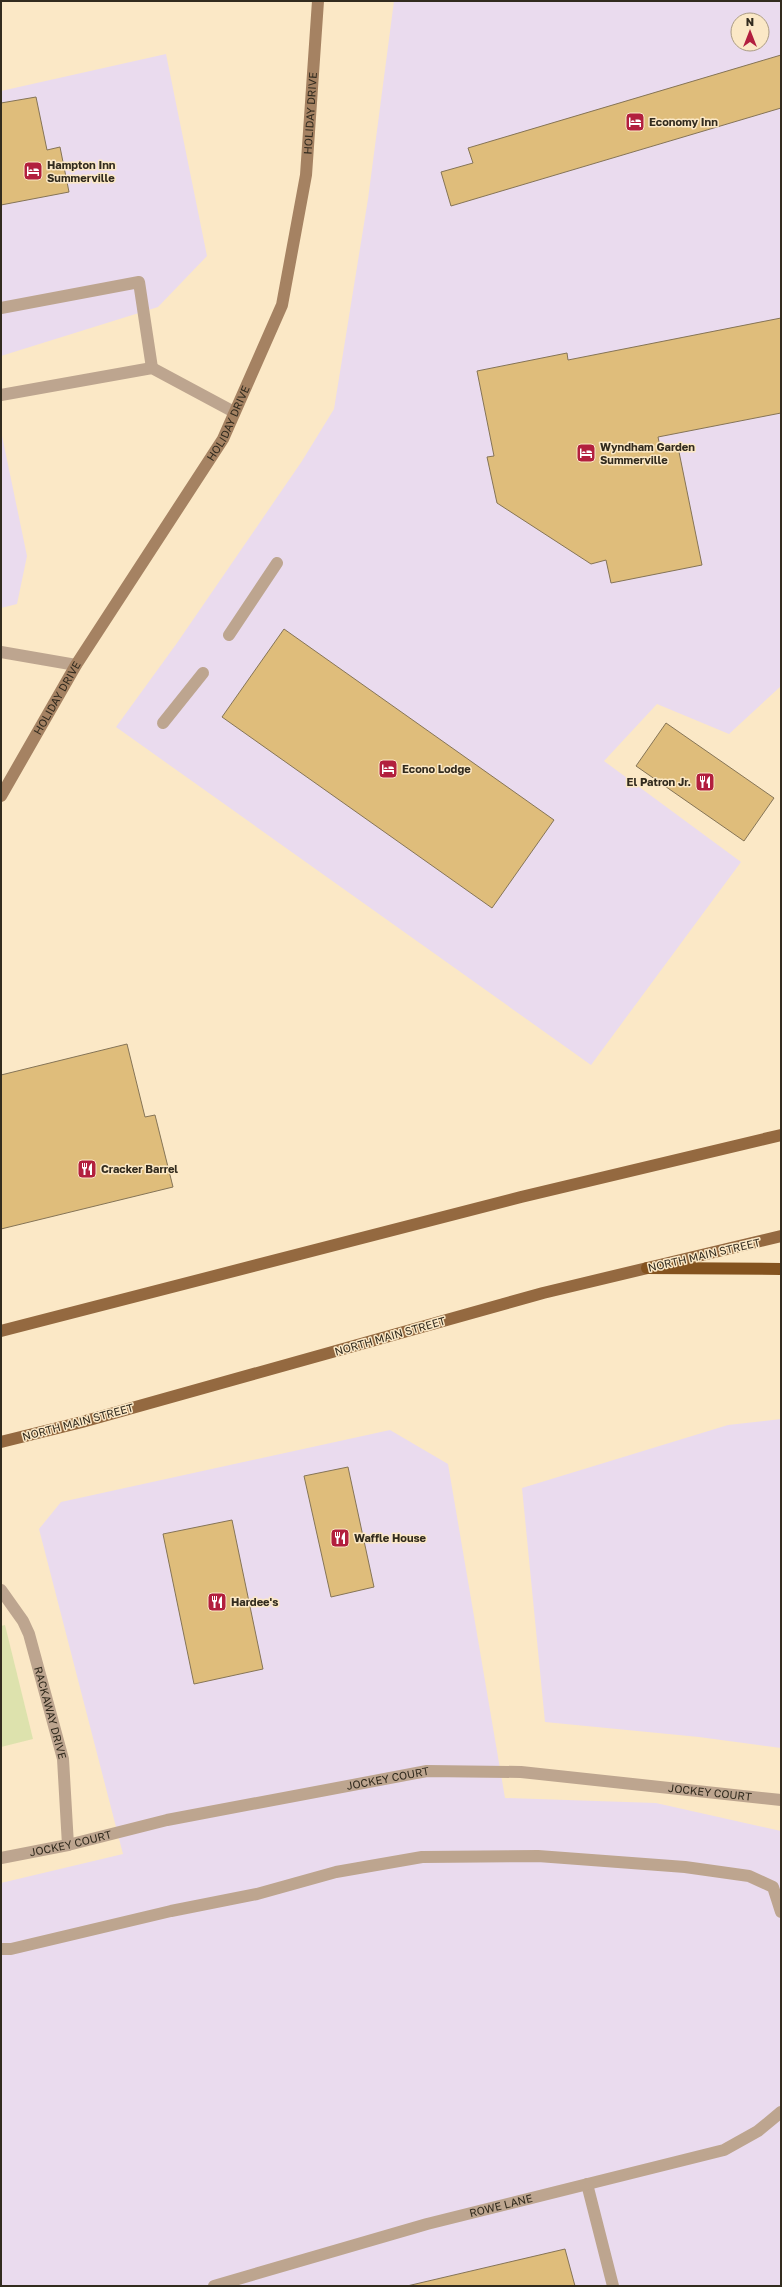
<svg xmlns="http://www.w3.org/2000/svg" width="782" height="2287" viewBox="0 0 782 2287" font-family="'Golos Text',sans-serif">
<rect width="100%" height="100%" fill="#fbe8c6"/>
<path fill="#eadbee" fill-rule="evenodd" d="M394,1H781V686L729,734L657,704L604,761L741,862L591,1065L116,727L177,643L302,461L334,409L368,199ZM738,20H762V44H738Z
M166,54L207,256L158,307L1,356V91Z
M1,431L27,556L17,604L1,608Z
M781,1419V1748L699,1737L545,1722L522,1488L728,1425Z
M390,1430L448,1464L505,1798L656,1803L781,1831V2286H1V1883L123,1854L39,1529L61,1502Z"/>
<path fill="#dde2ad" d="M5,1625L33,1739L1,1747V1626Z"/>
<path fill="#dfbd7b" stroke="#857456" d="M781,55V108L451,206L441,172L473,163L468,148Z
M36,97L47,150L60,147L69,192L1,205V103Z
M781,318V413L658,437L661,451L678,447L702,565L611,583L606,560L591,564L497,503L487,457L494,456L477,371L567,353L568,360Z
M284,629L554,820L492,908L222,717Z
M666,723L774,798L744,841L636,766Z
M127,1044L145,1117L155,1115L173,1187L1,1229V1075Z
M348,1467L374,1587L331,1597L304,1476Z
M232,1520L263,1669L194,1684L163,1534Z
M565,2249L575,2286H407Z"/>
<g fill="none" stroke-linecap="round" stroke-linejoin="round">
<g stroke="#bda58f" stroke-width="12">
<path d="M1,308L139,282L152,368"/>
<path d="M1,395L152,368L234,412"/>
<path d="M229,635L277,563"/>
<path d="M1,652L76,665"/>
<path d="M163,723L203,673"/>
<path d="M1,1949H11L171,1911L257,1894L336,1872L422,1857L538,1856L685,1867L749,1876L773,1887L781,1912"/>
<path d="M587,2184L613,2286"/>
<path id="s1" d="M214,2286L427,2224L724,2150L758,2131L781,2112"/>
</g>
<g stroke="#bda58f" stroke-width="12">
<path id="s2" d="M1,1590L23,1621L29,1634L63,1759L68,1845"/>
<path id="s3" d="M1,1858L68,1845L167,1820L427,1771L521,1772L781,1800"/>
</g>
<path stroke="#a58262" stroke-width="12" id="s4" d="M1,796L76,665L223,439L282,305L306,175L318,1"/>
<path stroke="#946940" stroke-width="12" d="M1,1331L521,1197L781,1135
M1,1442L82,1422L543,1293L781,1236"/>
<path stroke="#84531f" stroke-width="12" d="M647,1268L781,1269"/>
</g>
<defs>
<g id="hotel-square" transform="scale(1)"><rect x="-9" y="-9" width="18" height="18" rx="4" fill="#b21f3e" stroke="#fbe8c6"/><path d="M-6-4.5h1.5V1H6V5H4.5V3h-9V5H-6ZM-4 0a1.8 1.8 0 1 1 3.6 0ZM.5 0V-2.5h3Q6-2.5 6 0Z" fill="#fff"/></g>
<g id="restaurant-square" transform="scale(1)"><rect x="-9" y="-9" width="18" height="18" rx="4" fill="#b21f3e" stroke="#fbe8c6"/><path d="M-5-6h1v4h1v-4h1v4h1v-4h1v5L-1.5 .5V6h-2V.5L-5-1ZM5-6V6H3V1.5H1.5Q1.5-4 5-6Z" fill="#fff"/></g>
</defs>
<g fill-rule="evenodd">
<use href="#hotel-square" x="635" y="122"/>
<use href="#hotel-square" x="33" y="171"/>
<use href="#hotel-square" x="586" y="453"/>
<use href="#hotel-square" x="388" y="769"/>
<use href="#restaurant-square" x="705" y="782"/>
<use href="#restaurant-square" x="87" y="1169"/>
<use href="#restaurant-square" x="340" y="1538"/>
<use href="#restaurant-square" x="217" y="1602"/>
</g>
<g text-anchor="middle" stroke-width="3" stroke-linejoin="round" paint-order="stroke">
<g font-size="11" fill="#322b1e" stroke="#fbe8c6">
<text dy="4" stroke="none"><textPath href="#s4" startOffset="761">HOLIDAY DRIVE</textPath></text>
<text dy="4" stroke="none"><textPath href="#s4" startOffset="437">HOLIDAY DRIVE</textPath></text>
<text dy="4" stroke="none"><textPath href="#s4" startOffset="113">HOLIDAY DRIVE</textPath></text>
<text transform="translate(704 1255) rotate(-13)" y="4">NORTH MAIN STREET</text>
<text transform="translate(390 1336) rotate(-16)" y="4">NORTH MAIN STREET</text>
<text transform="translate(78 1422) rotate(-15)" y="4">NORTH MAIN STREET</text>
<text dy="4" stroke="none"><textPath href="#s2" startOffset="134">RACKAWAY DRIVE</textPath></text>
<text dy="4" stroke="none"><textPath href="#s3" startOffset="395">JOCKEY COURT</textPath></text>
<text dy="4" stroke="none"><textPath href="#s3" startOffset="719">JOCKEY COURT</textPath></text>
<text dy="4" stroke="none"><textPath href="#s3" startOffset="71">JOCKEY COURT</textPath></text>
<text dy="4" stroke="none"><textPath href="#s1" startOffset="298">ROWE LANE</textPath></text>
</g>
<g font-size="11" font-weight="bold" fill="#322b1e" stroke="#fbe8c6" text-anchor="start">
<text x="649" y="126">Economy Inn</text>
<text x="47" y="169">Hampton Inn<tspan x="47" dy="13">Summerville</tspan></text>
<text x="600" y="451">Wyndham Garden<tspan x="600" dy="13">Summerville</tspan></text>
<text x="402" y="773">Econo Lodge</text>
<text x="691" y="786" text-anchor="end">El Patron Jr.</text>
<text x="101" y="1173">Cracker Barrel</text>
<text x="354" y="1542">Waffle House</text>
<text x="231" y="1606">Hardee's</text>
</g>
</g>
<rect width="782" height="2287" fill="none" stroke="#322b1e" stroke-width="4"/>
<g transform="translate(750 32)"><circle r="19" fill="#fbe8c6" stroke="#ab9c83"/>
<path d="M0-3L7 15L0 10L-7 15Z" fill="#b21f3e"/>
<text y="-6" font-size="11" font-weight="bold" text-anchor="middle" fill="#322b1e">N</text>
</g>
</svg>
